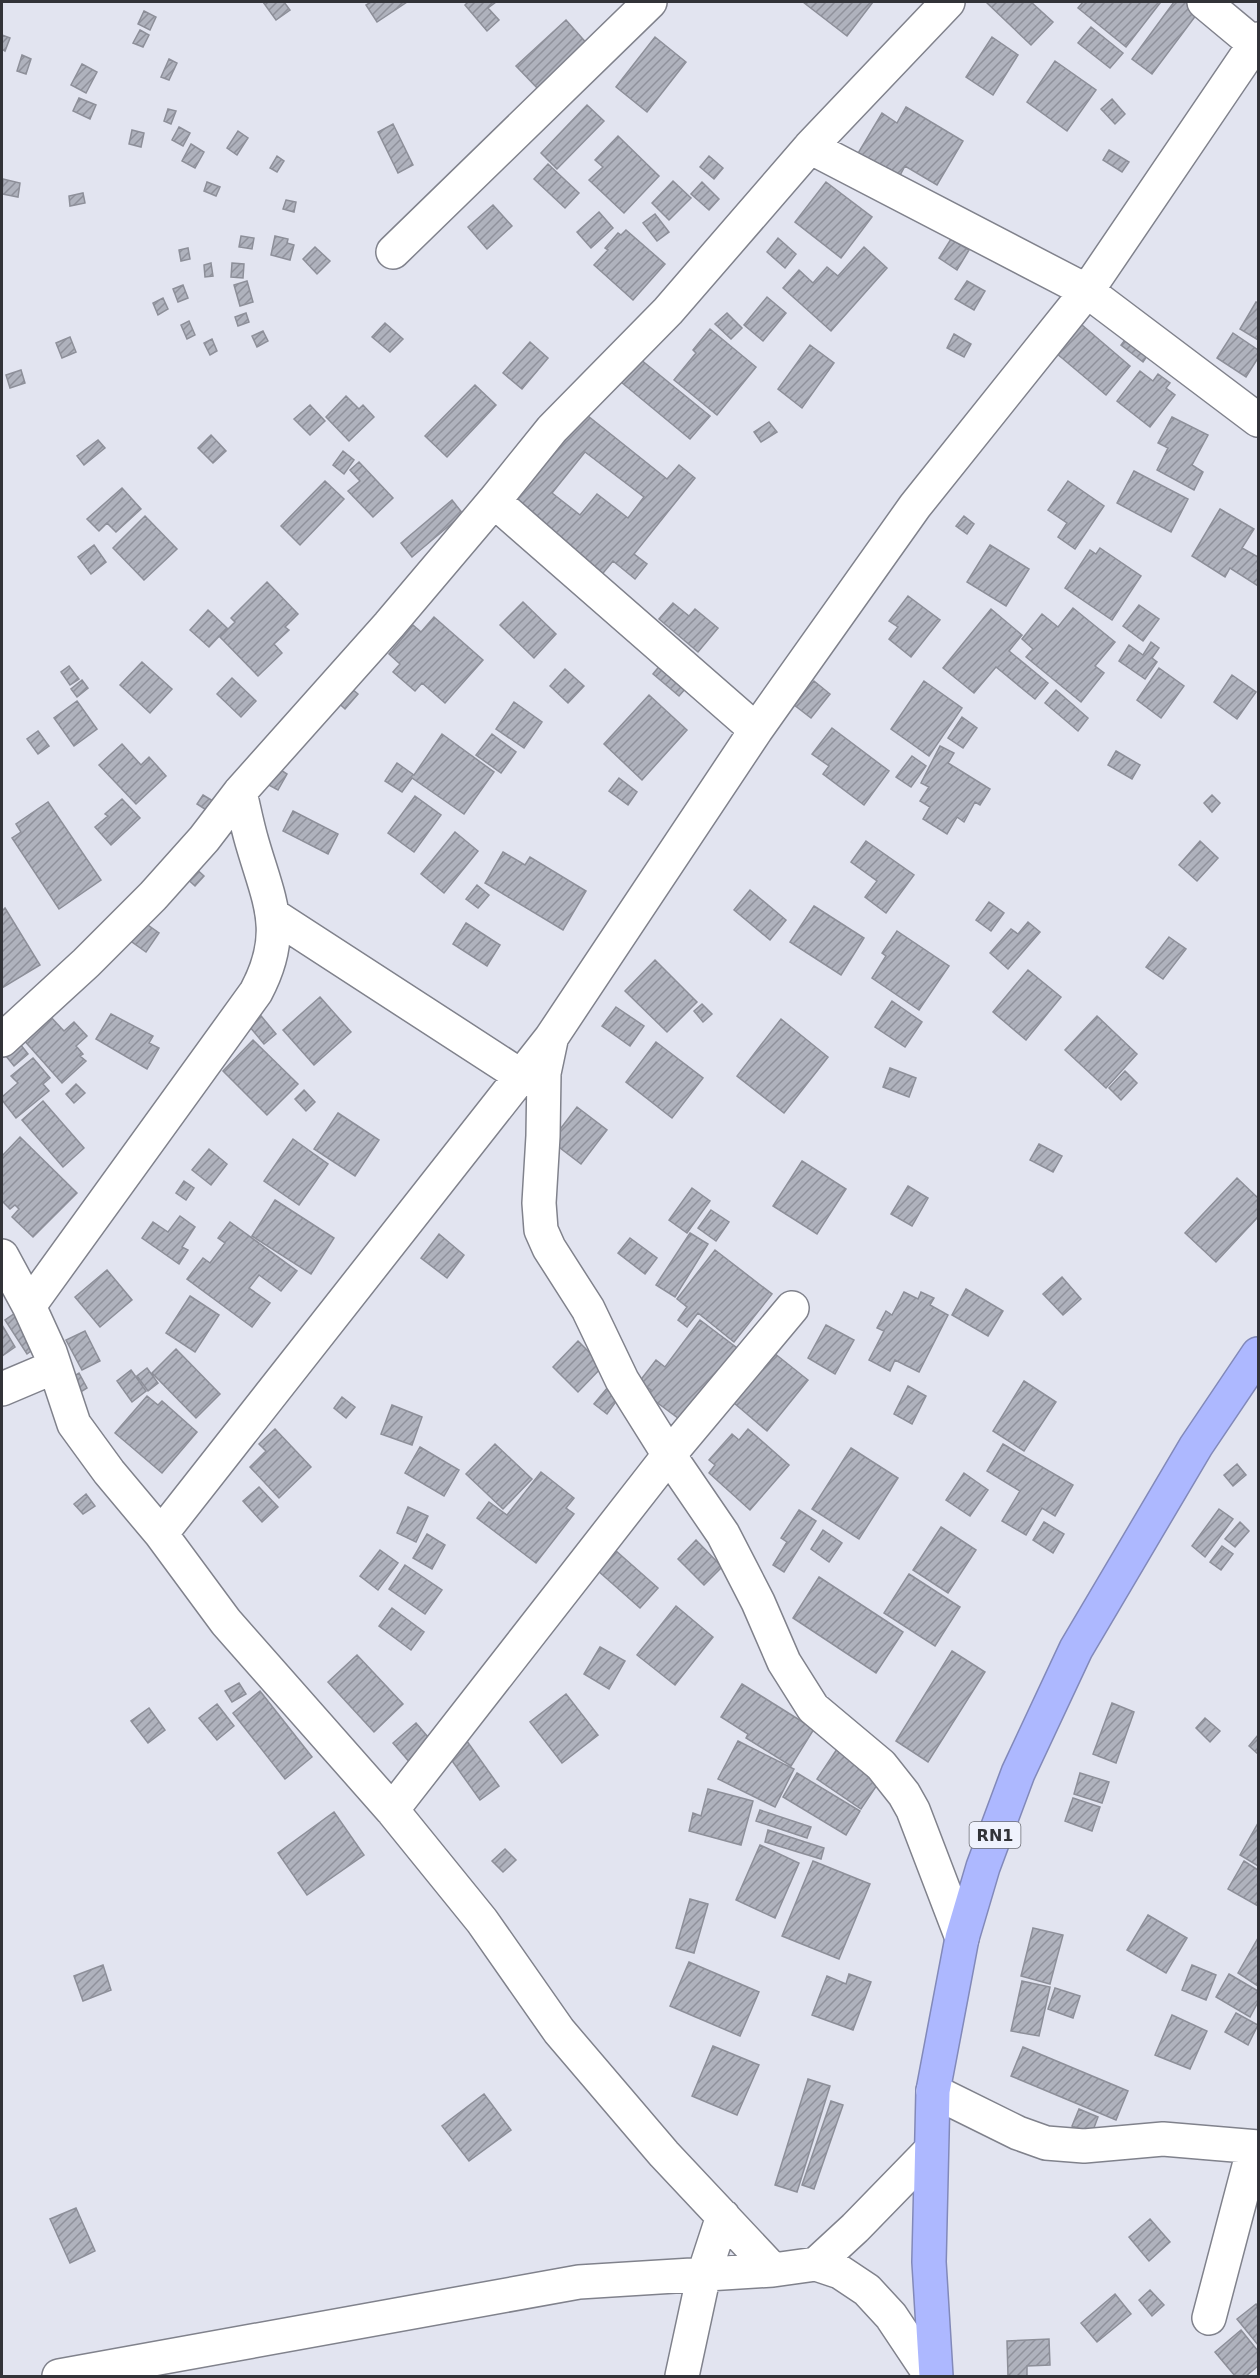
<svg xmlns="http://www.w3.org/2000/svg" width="1260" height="2378" viewBox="0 0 1260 2378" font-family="'DejaVu Sans',sans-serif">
<defs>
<pattern id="building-hatch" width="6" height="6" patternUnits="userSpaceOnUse" patternTransform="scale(1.5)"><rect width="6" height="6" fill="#afb2bd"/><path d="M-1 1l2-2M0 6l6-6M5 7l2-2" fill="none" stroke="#8f919b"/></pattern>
</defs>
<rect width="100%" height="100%" fill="#e2e4f0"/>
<path fill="url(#building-hatch)" stroke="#8d8f99" stroke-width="1.5" fill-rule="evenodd" d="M263,2H284L290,10L276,20Z
M371,2H407L377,22L366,5Z
M468,2H496L488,8L499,20L487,31L465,5Z
M803,2H873L847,36Z
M986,2H1031L1053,22L1031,45Z
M1083,2H1159L1160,3L1126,47L1078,8Z
M1174,2H1189L1200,10L1152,74L1132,59Z
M144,11L156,17L150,30L138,24Z
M566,20L589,46L540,91L516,66Z
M1091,27L1123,53L1110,68L1078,43Z
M140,30L149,35L143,47L133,43Z
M2,35L10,38L5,51L2,49Z
M655,37L686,62L647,112L616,87Z
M992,37L1018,55L993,95L966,77Z
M22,55L31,59L26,74L17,71Z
M169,59L177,63L169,80L161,77Z
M1055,61L1096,90L1067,131L1027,102Z
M82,64L97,72L86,93L71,85Z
M79,98L96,105L90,119L73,111Z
M1112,99L1125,114L1115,124L1101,109Z
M587,105L604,121L557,169L541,153Z
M906,107L963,141L937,185L905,166L898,179L857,155L882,113L897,123Z
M168,109L176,111L171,124L164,121Z
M393,124L413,165L398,173L378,132Z
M179,127L190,133L183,146L172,140Z
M132,130L144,133L141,147L129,144Z
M238,131L248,138L237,155L227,148Z
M618,136L659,176L624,213L589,180L603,167L595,160Z
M191,144L204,152L195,168L182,161Z
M1109,150L1129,162L1122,172L1103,160Z
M277,156L284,161L277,172L270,168Z
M709,156L723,168L714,179L700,167Z
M548,164L579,193L565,208L534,179Z
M3,179L20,183L18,197L2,194Z
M673,181L691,198L669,220L652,203Z
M207,182L220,187L216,196L204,191Z
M702,182L719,199L709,210L691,194Z
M826,182L872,217L841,258L795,222Z
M83,193L85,203L70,206L69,196Z
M286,200L296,202L294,212L283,209Z
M493,205L512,226L487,249L468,227Z
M599,212L613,228L591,248L577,232Z
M655,214L669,232L657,241L643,223Z
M626,230L665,264L633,300L594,265L608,250L605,248L618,233L621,235Z
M241,236L254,238L252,249L239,247Z
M275,236L288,239L287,243L294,245L290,260L271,255Z
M778,238L796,254L785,268L767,252Z
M951,239L969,250L957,270L939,258Z
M315,247L330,261L317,274L303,259Z
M864,247L887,268L831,331L783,288L799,270L813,283L827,267L838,276Z
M188,248L190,259L181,261L179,250Z
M211,263L213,276L205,277L204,265Z
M232,263L244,264L243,278L231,277Z
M247,281L253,302L240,306L234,285Z
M967,281L985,291L974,310L955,299Z
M183,285L188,298L178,302L173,289Z
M767,297L786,313L763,341L744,325Z
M163,298L168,309L158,315L153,303Z
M1256,302L1258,303V340L1240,329Z
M246,313L249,322L238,326L235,317Z
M727,313L742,328L731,339L715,324Z
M1075,319L1130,366L1106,395L1050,348Z
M189,321L195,335L187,339L181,325Z
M385,323L403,339L390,352L372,337Z
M710,329L756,367L717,415L674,380L696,353L693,350Z
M263,331L268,341L257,347L252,336Z
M1131,332L1152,349L1143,362L1121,345Z
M1233,333L1258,350V358L1246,377L1217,358Z
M954,334L971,344L964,357L947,348Z
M70,337L76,352L62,358L56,343Z
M212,339L217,351L210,355L204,343Z
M530,342L548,358L522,389L503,373Z
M810,345L834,363L802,408L778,389Z
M640,359L710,416L690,439L621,382Z
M21,370L25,383L10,388L6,375Z
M1140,371L1153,381L1158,374L1170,383L1166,388L1175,395L1150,427L1117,401Z
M475,385L496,405L447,457L425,436Z
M346,396L359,409L363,405L374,417L349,441L326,417Z
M310,405L325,421L310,435L294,419Z
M578,408L667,479L679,465L695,478L634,554L647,564L635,579L613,561L599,578L504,501ZM585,452L644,497L628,518L597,494L580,515L552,493Z
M1172,417L1208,435L1192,465L1203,472L1194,490L1157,470L1168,448L1158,443Z
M769,422L777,432L761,442L754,432Z
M211,435L226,451L213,463L198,448Z
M98,440L105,448L84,465L77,456Z
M343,451L354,460L344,474L333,465Z
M359,462L393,498L373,517L348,491L360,481L350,470Z
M1134,471L1188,499L1171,532L1117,503Z
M325,481L344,499L300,545L281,526Z
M1068,481L1104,506L1075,549L1058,537L1067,523L1048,510Z
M122,488L141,509L116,532L107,523L99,531L87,519Z
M452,500L463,514L412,557L401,543Z
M1220,509L1254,529L1242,548L1258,557V586L1230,568L1225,577L1192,556Z
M145,516L177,549L144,580L113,548Z
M964,516L974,524L967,534L956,526Z
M94,545L106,562L91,574L78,557Z
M990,545L1029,569L1006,606L967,582Z
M1100,548L1141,576L1112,620L1065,588L1090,550L1096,554Z
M267,582L298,614L285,627L289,630L274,644L282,653L258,676L220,637L235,622L231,618Z
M908,596L940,620L911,657L889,639L898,627L889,621Z
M523,602L556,634L534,658L500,625Z
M673,603L689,616L695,609L718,628L698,652L659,619Z
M1139,605L1159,619L1143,641L1123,626Z
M1073,608L1115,642L1095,666L1104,673L1081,702L1026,657L1033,649L1022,639L1042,614L1058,627Z
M991,609L1022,635L1009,651L1048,683L1035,699L996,667L974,693L943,668Z
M208,610L227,628L209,647L190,630Z
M434,617L483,660L445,703L422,683L415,691L393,672L400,664L389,654L413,625L421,632Z
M1151,642L1159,648L1152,658L1157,662L1145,679L1119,661L1129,645L1143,655Z
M666,658L693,680L679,696L653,674Z
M142,662L172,689L150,713L120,685Z
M69,666L79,679L70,685L61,672Z
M1159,668L1184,686L1161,718L1137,700Z
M565,669L584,686L568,703L550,686Z
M1232,675L1256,692L1237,719L1214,702Z
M232,678L256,701L241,717L217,694Z
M82,680L88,688L77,697L71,689Z
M814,681L830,694L811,718L794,705Z
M924,681L962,708L929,756L891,729Z
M345,683L358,694L345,709L332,697Z
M1056,690L1088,718L1078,731L1045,703Z
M649,695L687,730L642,780L604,744Z
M77,701L97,729L74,746L54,718Z
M514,702L542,722L524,748L496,729Z
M962,717L977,728L963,748L948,738Z
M832,728L889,771L864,805L823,774L829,766L812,754Z
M38,731L49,746L38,754L27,739Z
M442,734L494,772L464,814L412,778L402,792L385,781L397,763L414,775Z
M492,734L516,752L501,773L476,755Z
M122,744L141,765L149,757L166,776L136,804L99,765Z
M940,746L954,753L948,763L990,789L980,805L975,802L964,822L957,817L947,834L923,819L930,807L920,801L929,787L921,783Z
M1116,751L1140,765L1132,779L1108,765Z
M912,756L926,766L911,787L896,777Z
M273,765L287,774L278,790L263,782Z
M619,778L637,792L628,805L609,791Z
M203,795L218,804L211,813L197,804Z
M1212,795L1220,803L1212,812L1204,803Z
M415,796L441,815L414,852L388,833Z
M122,799L140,818L111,845L95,827L108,816L105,814Z
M48,802L101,880L59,909L12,838L21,832L16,824Z
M293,811L338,834L328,854L283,831Z
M455,832L478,851L444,893L421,874Z
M866,841L914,875L886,913L865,897L877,881L851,862Z
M1200,841L1218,858L1197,881L1179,865Z
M503,852L525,865L530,857L586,891L563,930L485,883Z
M192,865L204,876L195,886L183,875Z
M477,885L489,895L478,908L466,899Z
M750,890L786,920L770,940L734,910Z
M989,902L1004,913L991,931L976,920Z
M814,906L864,938L841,975L790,942Z
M5,908L40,965L2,988V911Z
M138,918L159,933L146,952L125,937Z
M1028,922L1040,932L1008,969L990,953L1011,929L1018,934Z
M466,923L500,945L487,966L453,944Z
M897,931L949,966L919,1010L872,978L886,956L882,953Z
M1169,937L1186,949L1163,979L1146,967Z
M655,960L697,1002L667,1032L625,991Z
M1028,970L1061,997L1026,1040L993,1012Z
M320,997L351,1032L314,1065L283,1030Z
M892,1001L922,1022L905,1047L875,1027Z
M702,1004L712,1014L703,1022L694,1011Z
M616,1007L644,1026L630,1046L602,1026Z
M257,1011L276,1034L264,1044L245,1021Z
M48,1014L64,1031L74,1022L87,1036L76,1046L83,1054L80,1056L86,1061L62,1083L22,1038Z
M111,1014L153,1036L149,1043L159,1048L147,1069L96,1039Z
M1097,1016L1137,1054L1106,1088L1065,1050Z
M781,1019L828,1057L784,1113L737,1076Z
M253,1040L298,1084L267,1115L223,1071Z
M656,1042L703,1078L672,1118L626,1082Z
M20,1044L28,1054L14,1066L6,1056Z
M33,1058L50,1078L43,1084L49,1091L16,1118L2,1100V1097L18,1083L11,1076Z
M890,1068L916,1078L909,1097L883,1087Z
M1125,1071L1137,1083L1121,1100L1109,1088Z
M76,1084L85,1093L74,1103L66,1094Z
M304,1090L315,1102L306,1111L295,1099Z
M43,1101L84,1148L63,1167L22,1120Z
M577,1107L607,1130L581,1164L551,1141Z
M338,1113L379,1140L355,1176L314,1149Z
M20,1137L77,1193L33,1237L12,1217L19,1209L15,1205L10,1209L2,1201V1156Z
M293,1139L328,1164L299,1205L264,1181Z
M1039,1144L1062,1156L1053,1172L1030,1160Z
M209,1149L227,1164L211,1185L192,1170Z
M802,1161L846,1189L817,1234L773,1206Z
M1237,1178L1258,1198V1217L1216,1262L1185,1233Z
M184,1181L194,1188L186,1200L176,1193Z
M908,1186L928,1198L912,1226L891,1214Z
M692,1188L710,1201L687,1233L669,1220Z
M275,1200L334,1238L311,1274L252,1236Z
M711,1210L729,1222L716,1241L698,1228Z
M180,1216L195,1227L182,1247L188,1250L179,1264L142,1238L153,1222L168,1232Z
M230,1222L297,1271L281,1291L259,1275L249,1288L270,1303L252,1327L187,1279L203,1258L210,1263L225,1243L218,1238Z
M690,1233L708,1244L675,1297L656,1285Z
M439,1234L464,1255L447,1278L421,1258Z
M630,1238L657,1258L645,1274L618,1253Z
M715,1250L772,1294L734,1342L698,1313L687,1327L678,1320L687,1307L677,1299Z
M107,1270L132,1300L100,1327L75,1297Z
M1062,1277L1081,1299L1063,1315L1043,1294Z
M966,1289L1003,1311L988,1336L952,1315Z
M904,1292L918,1299L921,1292L934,1298L930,1305L948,1315L919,1372L895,1360L890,1371L869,1360L884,1331L877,1328L886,1311L892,1315Z
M190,1296L219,1315L195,1352L166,1333Z
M21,1309L43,1342L27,1354L5,1320Z
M700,1320L741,1351L686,1424L647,1395L651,1390L639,1382L656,1360L665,1367Z
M2,1325L15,1347L2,1356Z
M826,1325L854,1340L835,1374L808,1358Z
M85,1331L100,1361L82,1370L66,1340Z
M578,1341L603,1366L578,1392L553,1367Z
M176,1349L220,1394L196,1418L152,1373Z
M774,1353L808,1380L767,1431L734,1403Z
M147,1368L158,1383L148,1391L137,1376Z
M131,1370L146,1391L132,1402L117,1381Z
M79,1373L87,1388L76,1395L68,1380Z
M1024,1381L1056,1402L1024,1451L993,1431Z
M908,1386L926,1396L912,1424L894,1414Z
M608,1387L620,1396L607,1414L594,1404Z
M147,1396L158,1405L162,1401L197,1432L162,1473L115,1433Z
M342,1397L355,1407L346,1418L334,1408Z
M392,1405L422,1417L412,1445L381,1434Z
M275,1429L311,1467L279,1498L250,1467L266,1451L259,1444Z
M748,1429L789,1465L750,1510L709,1473L715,1465L709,1460L732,1434L739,1440Z
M495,1444L532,1479L503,1509L466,1474Z
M1003,1444L1073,1485L1055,1516L1042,1508L1026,1535L1002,1521L1020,1491L987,1471Z
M420,1447L459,1470L444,1496L405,1473Z
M851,1448L898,1478L859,1539L812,1509Z
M1237,1464L1246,1475L1233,1486L1224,1475Z
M541,1472L574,1498L566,1508L574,1514L536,1563L477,1518L489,1502L507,1515Z
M964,1473L988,1490L970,1516L946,1500Z
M259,1487L278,1507L262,1522L243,1501Z
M86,1494L95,1506L83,1514L74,1504Z
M408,1507L428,1516L416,1542L397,1533Z
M1219,1509L1233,1519L1205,1557L1192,1546Z
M799,1510L816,1521L784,1572L773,1565L787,1542L781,1538Z
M1044,1522L1064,1534L1053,1553L1033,1540Z
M1240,1522L1249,1531L1235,1547L1225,1539Z
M941,1527L976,1550L948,1593L913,1570Z
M823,1530L842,1543L829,1562L811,1549Z
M427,1534L445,1545L432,1569L413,1558Z
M696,1540L722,1567L704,1585L678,1559Z
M1222,1546L1233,1554L1221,1570L1210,1562Z
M380,1550L398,1563L378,1590L360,1576Z
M615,1550L658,1588L640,1608L597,1570Z
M405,1565L442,1590L425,1614L389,1589Z
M909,1574L960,1607L935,1646L884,1613Z
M819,1577L903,1632L876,1673L793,1618Z
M676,1606L713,1637L675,1685L637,1655Z
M392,1608L424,1632L411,1650L379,1626Z
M600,1647L625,1661L609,1689L584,1674Z
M952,1651L985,1672L928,1762L896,1741Z
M357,1655L403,1704L374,1732L328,1682Z
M239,1683L246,1694L232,1702L225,1691Z
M742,1684L814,1729L791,1766L746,1738L748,1734L721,1717Z
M260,1691L312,1757L285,1779L233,1713Z
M566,1694L598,1735L562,1763L530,1722Z
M1112,1703L1134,1712L1116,1763L1093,1754Z
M217,1704L234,1726L217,1740L199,1718Z
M149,1708L165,1730L148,1743L131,1721Z
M1205,1718L1220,1731L1210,1742L1196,1728Z
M416,1723L434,1744L411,1764L393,1743Z
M1258,1735V1754L1249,1746Z
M464,1737L499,1786L480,1800L445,1751Z
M738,1741L794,1769L775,1807L718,1779Z
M841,1743L885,1773L861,1809L817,1779Z
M797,1773L860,1811L846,1835L783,1797Z
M1080,1773L1109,1782L1102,1803L1074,1794Z
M708,1789L753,1801L741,1845L689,1831L693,1813L701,1816Z
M1073,1798L1100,1807L1092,1831L1065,1821Z
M760,1810L811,1827L807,1838L756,1821Z
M334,1812L364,1855L307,1895L278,1853Z
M1258,1823V1866L1240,1855Z
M768,1830L824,1848L821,1859L765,1842Z
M760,1845L799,1863L775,1918L736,1900Z
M505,1849L516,1860L503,1872L492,1861Z
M813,1861L870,1884L839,1959L782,1936Z
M1244,1861L1258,1870V1906L1228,1889Z
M690,1899L708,1904L694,1953L676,1948Z
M1148,1915L1187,1938L1166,1973L1127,1950Z
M1033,1928L1063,1935L1050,1984L1021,1976Z
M1258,1938V1986L1238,1973Z
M689,1962L759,1992L740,2036L670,2006Z
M103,1965L111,1990L83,2001L74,1976Z
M1192,1965L1216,1975L1206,2000L1182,1990Z
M849,1974L871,1982L853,2030L812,2015L827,1976L846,1984Z
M1229,1974L1258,1991V2002L1250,2017L1216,1997Z
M1022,1981L1050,1987L1039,2036L1011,2031Z
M1055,1988L1080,1996L1073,2018L1048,2009Z
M1236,2013L1258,2025L1248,2045L1225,2032Z
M1172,2015L1207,2031L1190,2069L1155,2055Z
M713,2046L759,2065L737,2115L692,2096Z
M1023,2047L1128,2091L1116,2120L1011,2076Z
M808,2079L830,2086L797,2192L775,2185Z
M484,2094L511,2130L469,2161L442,2126Z
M831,2101L843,2105L814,2189L802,2185Z
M1079,2109L1098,2117L1092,2133L1072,2126Z
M76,2208L95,2251L70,2263L50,2219Z
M1150,2219L1170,2242L1149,2261L1129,2237Z
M1150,2290L1164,2305L1152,2316L1139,2300Z
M1115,2294L1131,2314L1097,2342L1081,2323Z
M1256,2304L1258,2307V2345L1237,2319Z
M1241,2330L1258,2351V2366L1246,2376H1235L1215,2352Z
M1049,2339L1050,2365L1027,2366V2376H1008L1007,2341Z"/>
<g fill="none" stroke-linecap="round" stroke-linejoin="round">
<g stroke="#80828c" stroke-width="36">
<path id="street" d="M1204,2L1258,47
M810,147L1087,291L1258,420
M393,252L650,2
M494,501L756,730
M273,915L521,1076L541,1073
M2,1040L86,963L153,896L204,839L240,792L389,625L494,501L552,429L668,311L810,147L948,2
M551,1040L544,1073L543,1136L539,1203L541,1230L549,1248L588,1309L622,1380L669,1455L723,1534L758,1602L784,1662L813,1708L881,1765L904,1794L913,1810L962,1938
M2,1256L29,1306L50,1352L74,1424L109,1472L161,1534L226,1622L392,1810L482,1921L559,2031L664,2154L773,2270
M29,1306L256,992C288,932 269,901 252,842C247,825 244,809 240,792
M2,1389L54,1367
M161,1534L551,1038L756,730L915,506L1087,291L1258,39
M392,1810L669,1455L792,1308
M933,2091L1018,2133L1046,2143L1084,2146L1163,2139L1258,2147
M816,2264L855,2228L930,2151
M1209,2318L1254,2147
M59,2376L579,2282L773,2270L816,2264L840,2272L867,2290L891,2316L931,2376
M682,2376L704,2274L723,2216"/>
</g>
<g stroke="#8289b9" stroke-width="36">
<path id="highway" d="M936,2376L929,2262L933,2091L962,1938L983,1867L1018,1773L1076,1649L1196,1446L1258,1354"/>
</g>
<use href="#street" stroke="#fff" stroke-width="33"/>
<use href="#highway" stroke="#adb8ff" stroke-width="33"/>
</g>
<g text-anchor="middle" stroke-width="5" stroke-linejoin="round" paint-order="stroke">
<rect fill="#eff2fd" stroke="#6b6c73" stroke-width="1.5" x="969.5" y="1822" width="51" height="26" rx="4.5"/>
<g font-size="16" font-weight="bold" fill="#323338">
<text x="995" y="1841">RN1</text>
</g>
</g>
<rect width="1260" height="2378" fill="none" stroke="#323338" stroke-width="6"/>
</svg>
